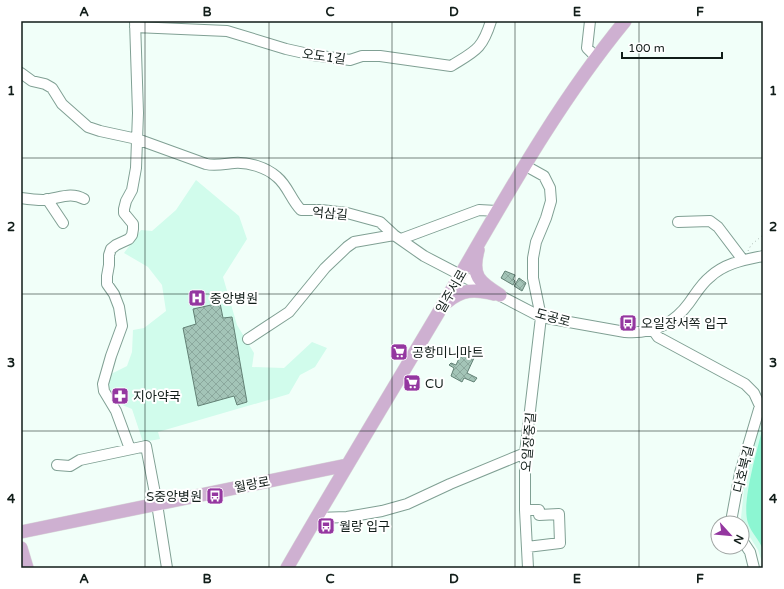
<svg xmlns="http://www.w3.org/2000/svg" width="784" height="589" viewBox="0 0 784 589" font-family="'Varela Round','Noto Sans KR',sans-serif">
<defs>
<pattern id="building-cross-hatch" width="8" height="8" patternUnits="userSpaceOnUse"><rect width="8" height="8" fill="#a3c4b7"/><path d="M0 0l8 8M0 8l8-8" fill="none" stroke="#8ba89d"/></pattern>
</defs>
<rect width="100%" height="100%" fill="#f1fff9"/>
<path fill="#d1fcec" d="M196,180L239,216L247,239L223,277L237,325L254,353L252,367L284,368L312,342L327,348L315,367L300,375L289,394L158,432L160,439L143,442L132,409L115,402L109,388V375L127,366L132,352L133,330L144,328L166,311L162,285L148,267L124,253L141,230L152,231L176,210Z
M763,422V565L758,550L743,526L741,518L744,489L751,453L758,430Z"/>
<path fill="#8cf6d2" d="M762,430H763V550C760,540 751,533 748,523C741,503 757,452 762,430Z"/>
<path fill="url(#building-cross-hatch)" stroke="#628175" d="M505,271L515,275L513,279L515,281L513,285L501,278Z
M519,278L526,283L522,291L514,286Z
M220,303L223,318L232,317L247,402L237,405L234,396L198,406L183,328L196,324L193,309Z
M462,352L474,358L467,373L477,378L474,382L464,378L462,382L451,376L454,368L449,365L451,363L456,365Z"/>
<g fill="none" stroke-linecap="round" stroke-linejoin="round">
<g stroke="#80a094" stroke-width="12">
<path id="minor" d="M590,21L587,48L597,58
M135,27L227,31L286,49L313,55L350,60L362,56H380L451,66C475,51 482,50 491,21
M21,73L32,81L45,84L52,88L62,104L88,127L100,131L137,139L206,164C215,166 224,164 234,163C248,162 266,167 277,177C288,186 291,200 301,210H321L347,213L380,222L394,235L424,256L541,317L625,332C651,334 673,325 689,303C695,295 701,284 710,277C725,263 744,260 763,256
M526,166L544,176L550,188L551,201L546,218L536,242L533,258V278L541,317L525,453V510L528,568
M21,198C28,199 36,200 43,200C58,199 70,191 84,199
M47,199L63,223
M678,222L710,221L718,227L743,260
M401,239L479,210L497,211
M653,330L658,337L745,384L754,393L760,406L740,473L732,516L733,523
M248,339L289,312L325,268L347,247L354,242L394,235
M130,449L116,411L104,391L103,384L111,356L122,326L119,307L114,294L107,284V276L109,265V255L111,249L116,245L129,239L132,235L133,229V224L124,213V209L126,201L132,190L136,168L138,113L135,21
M57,465L70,466L80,460L146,446L157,504L167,568
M525,510H539V515L559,514L560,543L527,547
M316,518L347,517L382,511L407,504L450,484L525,453
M742,540L750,552L754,568"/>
</g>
<g stroke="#d9dbda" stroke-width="14">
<path id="major" d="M478,250C471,276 479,282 500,295
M447,302C462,289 475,289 494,294
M21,532L347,465
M21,548L27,568
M287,568C336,483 387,399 437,315C496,215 551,111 625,21"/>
</g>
<path stroke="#acb9b4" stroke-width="1" stroke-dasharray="1 3" stroke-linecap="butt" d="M748,251L751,245L763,235"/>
<use href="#minor" stroke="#fff" stroke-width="10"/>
<use href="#major" stroke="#ceb0d1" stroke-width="13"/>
</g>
<path fill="none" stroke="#111d19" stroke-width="1" stroke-opacity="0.55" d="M145,21V568M269,21V568M392,21V568M515,21V568M639,21V568M21,158H763M21,294H763M21,431H763"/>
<defs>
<g id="hospital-square" transform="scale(0.9)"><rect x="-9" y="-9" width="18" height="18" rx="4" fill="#9437a0" stroke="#fff"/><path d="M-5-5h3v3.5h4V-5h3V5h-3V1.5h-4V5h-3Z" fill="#fff"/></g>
<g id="bus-square" transform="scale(0.9)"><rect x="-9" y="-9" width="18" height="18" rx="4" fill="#9437a0" stroke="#fff"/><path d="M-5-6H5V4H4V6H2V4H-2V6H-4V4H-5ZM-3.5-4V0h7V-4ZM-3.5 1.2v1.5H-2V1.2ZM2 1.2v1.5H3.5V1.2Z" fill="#fff"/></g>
<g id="supermarket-square" transform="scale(0.9)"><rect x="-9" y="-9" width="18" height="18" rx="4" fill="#9437a0" stroke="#fff"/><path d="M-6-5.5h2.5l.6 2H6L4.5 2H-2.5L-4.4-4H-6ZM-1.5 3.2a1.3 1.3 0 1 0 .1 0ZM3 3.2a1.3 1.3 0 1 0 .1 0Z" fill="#fff"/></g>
<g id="pharmacy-square" transform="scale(0.9)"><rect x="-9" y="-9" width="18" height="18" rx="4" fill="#9437a0" stroke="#fff"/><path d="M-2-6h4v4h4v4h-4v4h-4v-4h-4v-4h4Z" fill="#fff"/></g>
</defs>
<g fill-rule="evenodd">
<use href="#hospital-square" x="197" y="298"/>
<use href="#bus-square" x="628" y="323"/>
<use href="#supermarket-square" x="399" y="352"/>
<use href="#supermarket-square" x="412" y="383"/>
<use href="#pharmacy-square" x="120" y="396"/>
<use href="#bus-square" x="215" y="496"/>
<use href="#bus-square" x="326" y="526"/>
</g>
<g text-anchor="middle" stroke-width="4" stroke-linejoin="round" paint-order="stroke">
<g font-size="13" fill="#111d19" stroke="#fff">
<text transform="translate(324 56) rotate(8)" y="5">오도1길</text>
<text transform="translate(330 213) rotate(5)" y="5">억삼길</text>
<text transform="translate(451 291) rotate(-60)" y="5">일주서로</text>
<text transform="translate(553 317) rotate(15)" y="5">도공로</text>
<text transform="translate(528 442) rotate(-85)" y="5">오일장중길</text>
<text transform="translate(743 469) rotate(-76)" y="5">다호북길</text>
<text transform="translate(252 484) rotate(-11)" y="5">월랑로</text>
</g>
<g font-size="13" fill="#111d19" stroke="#fff" text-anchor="start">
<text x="210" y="303">중앙병원</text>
<text x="641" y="328">오일장서쪽 입구</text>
<text x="412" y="357">공항미니마트</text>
<text x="425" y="388">CU</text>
<text x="133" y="401">지아약국</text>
<text x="202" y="501" text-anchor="end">S중앙병원</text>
<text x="339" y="531">월랑 입구</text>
</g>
</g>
<rect width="784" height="589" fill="none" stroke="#ffffff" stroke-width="44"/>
<g transform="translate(730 535) rotate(117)"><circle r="19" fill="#ffffff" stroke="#a0a5a3"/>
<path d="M0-3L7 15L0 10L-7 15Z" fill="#9437a0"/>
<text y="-6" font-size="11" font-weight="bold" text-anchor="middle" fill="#111d19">N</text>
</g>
<path d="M622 52v6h100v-6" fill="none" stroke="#111d19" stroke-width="2"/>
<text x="628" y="52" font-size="12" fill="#111d19" stroke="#ffffff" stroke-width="3" paint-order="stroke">100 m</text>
<rect x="22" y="22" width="740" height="545" fill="none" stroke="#111d19" stroke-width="1.5"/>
<g font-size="13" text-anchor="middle" font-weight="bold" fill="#111d19">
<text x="84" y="16">A</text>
<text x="207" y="16">B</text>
<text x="330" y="16">C</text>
<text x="454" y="16">D</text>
<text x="577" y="16">E</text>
<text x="700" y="16">F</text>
<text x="11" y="95">1</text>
<text x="773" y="95">1</text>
<text x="11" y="231">2</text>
<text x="773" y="231">2</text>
<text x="11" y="367">3</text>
<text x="773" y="367">3</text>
<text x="11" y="503">4</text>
<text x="773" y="503">4</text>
<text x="84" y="583">A</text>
<text x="207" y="583">B</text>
<text x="330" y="583">C</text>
<text x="454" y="583">D</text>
<text x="577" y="583">E</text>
<text x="700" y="583">F</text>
</g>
</svg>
